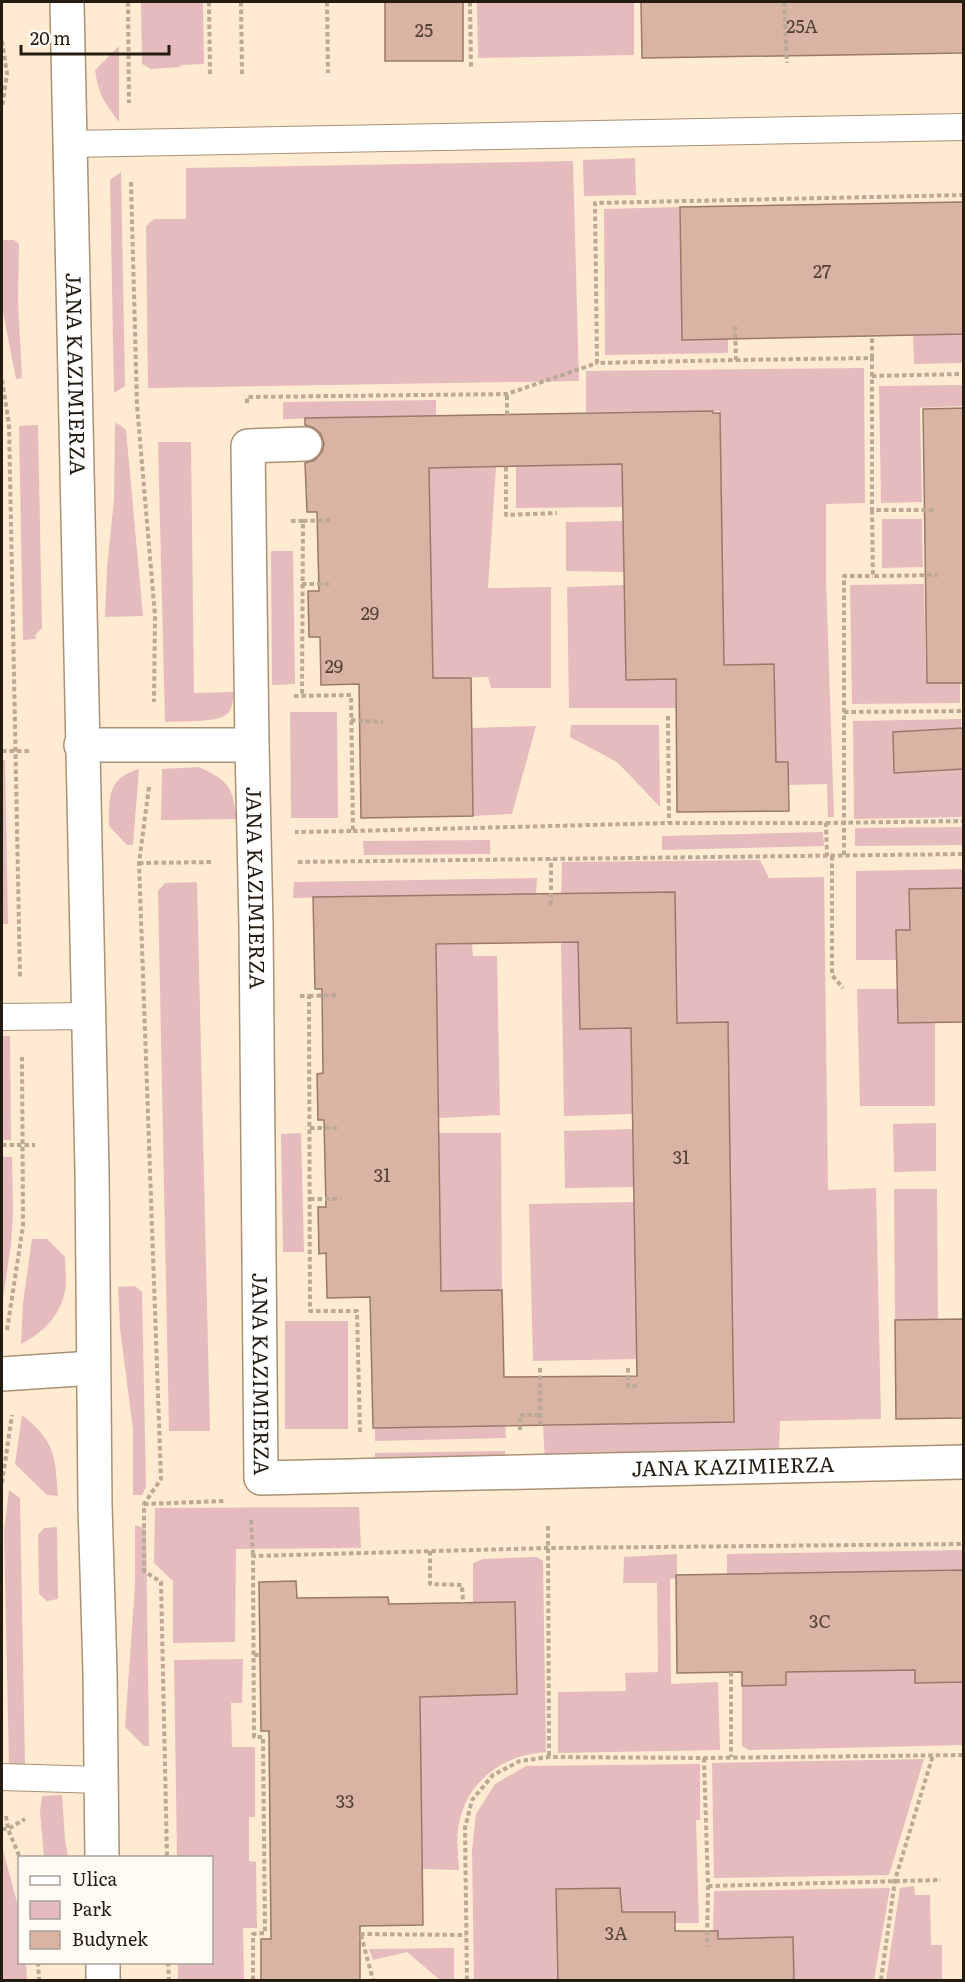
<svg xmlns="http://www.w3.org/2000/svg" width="965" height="1982" viewBox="0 0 965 1982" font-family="Literata,serif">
<rect width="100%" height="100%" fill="#ffead2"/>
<path fill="#e6bbbd" d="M141,2H203L204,64L181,65L180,67L151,69L142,64Z
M477,2H634V55L478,58Z
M119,46V122C105,103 98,94 95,70Z
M635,158L636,195L584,196L583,160Z
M573,161L579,381L148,388L146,226L154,219H186V168Z
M121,172L125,386L114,393L110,180Z
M680,207L682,339H728V353L605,355L604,209Z
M2,240H14L19,244L18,301L22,378L16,379L2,307Z
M963,334V363L914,364L913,335Z
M864,368L865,503L826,504V579L834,817H828L827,784L789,785L788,762H776L774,707L724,665L720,411L586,412V371Z
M963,385V406L920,408L922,502L881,503L879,386Z
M436,400V416L283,419V402Z
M115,423L120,425L126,430L143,616L105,617L107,568L114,499Z
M38,425L42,628L35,635L36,639L23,640L19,426Z
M158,442H191L194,693L234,692C233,699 233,709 227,714C217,723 179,721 165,722Z
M622,464L623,507L516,508V466Z
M496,467L488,588L551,587V688H491L488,677L433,678L429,468Z
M882,519H922L923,567L882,568Z
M623,521L624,572L566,571V522Z
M271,551H293L295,684L272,685Z
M924,584L926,679L960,678V703L852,704L850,585Z
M624,585L626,679H675L676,708H569L567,587Z
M290,712H337L338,818H291Z
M961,719L963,817L854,819L853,721Z
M571,725H659L660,807L617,762L570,737Z
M536,726L512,814L473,816L471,728Z
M2,760H5L8,924H2Z
M199,767C230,782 232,786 237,819L161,820L162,769Z
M139,769L133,845H127L109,826C109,798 107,778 139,769Z
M963,827V845L855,846V828Z
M823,832L824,846L662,850V836Z
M490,840V854L364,855L363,841Z
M760,860L769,878L824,877L828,1190L876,1188L881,1419L780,1421L779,1454L545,1460L543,1426L734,1421L729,1113L677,1023L675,892L579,893L561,904L562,862Z
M963,869V888L909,889L910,930H896L897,960H856V871Z
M537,878L536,894H534L293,898L294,882Z
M197,882L210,1431H169L158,891L165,883Z
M561,942H578L580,1029L631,1028L632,1114L564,1116Z
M472,944L473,956H497L500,1115L439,1118L436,945Z
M857,989H897L898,1023H935V1106H860Z
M2,1036H10L11,1140H2Z
M936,1123V1171L894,1172L893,1124Z
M632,1129L634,1187L565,1188L564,1131Z
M301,1133L304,1252H283L281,1134Z
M439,1133H501L502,1290L441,1291Z
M2,1157H12L13,1211L11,1244L2,1306Z
M894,1189H937L938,1320H895Z
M634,1202L637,1359L533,1361L529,1204Z
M32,1239H47L65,1257C65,1268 67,1280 65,1291C60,1316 43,1333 21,1344L23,1303Z
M135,1286L142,1292L146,1487L142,1495H133V1430L120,1328L118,1287Z
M285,1321H348V1429H285Z
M22,1415C56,1442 55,1456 58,1496L47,1495L15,1464Z
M505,1422L506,1438L375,1441V1428Z
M505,1451V1458L375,1461V1453Z
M9,1490L20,1498L25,1765L9,1766L4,1532Z
M359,1507L361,1548L236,1549L235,1642L173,1643V1581L154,1563L155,1508Z
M135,1525L146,1529L149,1746H144L125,1727L135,1585Z
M57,1527L58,1599L47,1601L39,1594L38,1535L44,1528Z
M963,1550V1570L727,1574V1554Z
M677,1554V1578L670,1579L671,1684L718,1682L720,1750L558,1753V1692L626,1691L625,1673L658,1672L657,1583H623L624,1557Z
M537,1557L543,1561L546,1752C503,1755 468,1780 459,1823C456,1837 458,1855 459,1870L422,1869L420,1684L517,1694L515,1602L473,1603V1563L483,1559Z
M243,1659L242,1703H231L232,1747H255V1817H249V1861L256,1862L257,1928H243L244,1980H178V1963L212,1962V1858L177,1857L174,1660Z
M915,1670V1683L963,1682V1745L749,1750L742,1746V1686L786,1685V1672Z
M924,1759L889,1875L714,1878L712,1763Z
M700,1764V1820H696L699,1923H675V1912H640L621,1924L619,1888L557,1889L558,1980H474L472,1850L476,1814L495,1784L526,1766Z
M62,1795L65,1840L68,1857H44L40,1812L42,1796Z
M2,1846L19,1910L20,1962L26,1963L27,1980H2Z
M914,1886L915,1895H930L931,1945H942V1980H886L900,1888Z
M890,1888L874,1980H794L793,1938L718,1939V1931H713L714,1891Z
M454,1948V1980H440L407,1952L373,1960L369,1949Z"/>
<path fill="#d9b3a4" stroke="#9b786a" stroke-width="1.5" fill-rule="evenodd" d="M385,2H463V61H385Z
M641,2H963V53L642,58Z
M963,202V334L682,340L680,207Z
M963,408V683H927L923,409Z
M713,411V413H720L724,665L774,664L776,762H788L789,811L677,812L676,679L626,680L622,464L429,468L433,678H471L473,816L361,818L359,684L321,685L320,637H309L308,591H319L317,512H307L305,463L315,460L322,452L324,444L321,434L314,428L305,425V418Z
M963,728V769L894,773L893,732Z
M963,888V1022L898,1023L896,930H910L909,889Z
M675,892L677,1023L728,1022L734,1422L373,1428L370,1297L327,1298L326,1253L319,1254L318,1207H326L324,1120H318L317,1074L323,1073L322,989H315L313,897ZM578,942L580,1029L631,1028L637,1376L504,1377L502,1290L441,1291L436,944Z
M963,1319V1418L896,1419L895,1320Z
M963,1570V1682L915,1683V1670L786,1672V1685L742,1686V1672L677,1673L676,1575Z
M296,1581L297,1598L388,1597L389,1604L515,1602L517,1694L420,1697L423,1925L360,1926V1980H261V1939H271L269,1731H261L259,1582Z
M620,1888L622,1912H675V1931H718V1939L793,1937L794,1980H558L556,1889Z"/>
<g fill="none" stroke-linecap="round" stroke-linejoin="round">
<g stroke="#a99175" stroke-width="28">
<path id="service" d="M70,144L964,127
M2,1017L88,1016
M2,1777L101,1780"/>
</g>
<g stroke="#a99175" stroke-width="36">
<g id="minor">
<path id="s1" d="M81,745H252L256,925L261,1478L964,1462"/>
<path d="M252,745L248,446L305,444"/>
<path d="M2,1374L93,1368"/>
</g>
</g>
<g stroke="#a99175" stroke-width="36">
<g id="tertiary">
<path id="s2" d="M67,2L92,1171L95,1504L100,1672L102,1858"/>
<path d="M103,1962V1980"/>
</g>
</g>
<path stroke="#baa995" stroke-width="4" stroke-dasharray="4.5 3" stroke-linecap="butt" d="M128,2L129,103
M209,2L210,76
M241,2L242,75
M327,2L328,73
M470,2L471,68
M784,2L787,63
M2,41L7,74L2,108
M131,182L137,405L155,616L154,702
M735,326L736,360L597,363L595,203L964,195
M872,358V336
M736,360L872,358V510H936
M872,376L964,374
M2,380L9,424L20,977
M247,403V397L507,394L597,363
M507,415V394
M506,467V515L557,513
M872,510L873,576L938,575
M291,521H303L302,696
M303,521L330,520
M302,584H331
M294,696L351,695L353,831L295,832
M844,712L964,711
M668,716L669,823
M351,720L383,722
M2,751H31
M149,787L139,863L161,1479L144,1504V1571L161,1582L167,1858
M826,823L964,821
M353,831L669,823H826L827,856
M844,855V576H873
M832,856V975L843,988
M298,862L964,854
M139,863L213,862
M551,905V859
M300,996H309L310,1311H357L360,1432
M309,996L338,995
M310,1128H340
M2,1145H35
M310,1199H341
M7,1330L23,1226L22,1057
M540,1368V1428
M628,1368V1386H637
M520,1430V1415H540
M2,1483L12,1415
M144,1504L225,1501
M251,1520L253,1556
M548,1526L549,1757
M430,1551V1584L462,1585L463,1603
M254,1655H260
M731,1672V1757
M704,1758L708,1886L707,1947
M6,1816L8,1829L20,1858
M2,1829H8L25,1819
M708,1886L941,1880
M360,1934L466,1935
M361,1935L373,1980
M38,1962L39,1980
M168,1962L169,1980
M253,1980V1934L265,1933L263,1737H254L253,1556L548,1548L964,1544
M467,1980L465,1828L472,1800L493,1775L520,1761L549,1757L704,1758L964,1755
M881,1980L895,1880L933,1755"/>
<use href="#service" stroke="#fff" stroke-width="26"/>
<use href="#minor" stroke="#fff" stroke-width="33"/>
<use href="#tertiary" stroke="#fff" stroke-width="33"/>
</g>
<g text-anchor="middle" stroke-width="4.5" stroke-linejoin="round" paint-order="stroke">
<g font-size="18" fill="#524236">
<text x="802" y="33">25A</text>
<text x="424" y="37">25</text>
<text x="822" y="278">27</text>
<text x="370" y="620">29</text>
<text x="334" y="673">29</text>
<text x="681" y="1164">31</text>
<text x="382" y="1182">31</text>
<text x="820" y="1628">3C</text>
<text x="345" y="1808">33</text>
<text x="616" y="1940">3A</text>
</g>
<g font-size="21" fill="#251c11" stroke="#fffaf4">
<text dy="7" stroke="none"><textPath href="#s2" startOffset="372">JANA KAZIMIERZA</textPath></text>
<text dy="7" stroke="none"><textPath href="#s1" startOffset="314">JANA KAZIMIERZA</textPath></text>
<text dy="7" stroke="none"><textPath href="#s1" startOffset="800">JANA KAZIMIERZA</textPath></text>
<text dy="7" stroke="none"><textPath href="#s1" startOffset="1376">JANA KAZIMIERZA</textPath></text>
</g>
</g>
<rect width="965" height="1982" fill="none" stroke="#251c11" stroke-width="6"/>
<rect x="18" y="1856" width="195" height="108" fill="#fffaf4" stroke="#a8a199" stroke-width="1.5"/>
<rect x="30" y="1876" width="30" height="9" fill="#ffffff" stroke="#a8a199" stroke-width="1.5"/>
<text x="72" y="1886" font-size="18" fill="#251c11">Ulica</text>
<rect x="30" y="1901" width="30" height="18" fill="#e6bbbd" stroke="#a8a199" stroke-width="1.5"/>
<text x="72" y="1916" font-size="18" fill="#251c11">Park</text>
<rect x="30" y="1931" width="30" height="18" fill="#d9b3a4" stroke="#a8a199" stroke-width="1.5"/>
<text x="72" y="1946" font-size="18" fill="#251c11">Budynek</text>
<path d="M21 45v9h148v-9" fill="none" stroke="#251c11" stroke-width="3"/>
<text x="30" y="45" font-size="18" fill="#251c11" stroke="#fffaf4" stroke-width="4.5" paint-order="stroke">20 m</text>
</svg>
